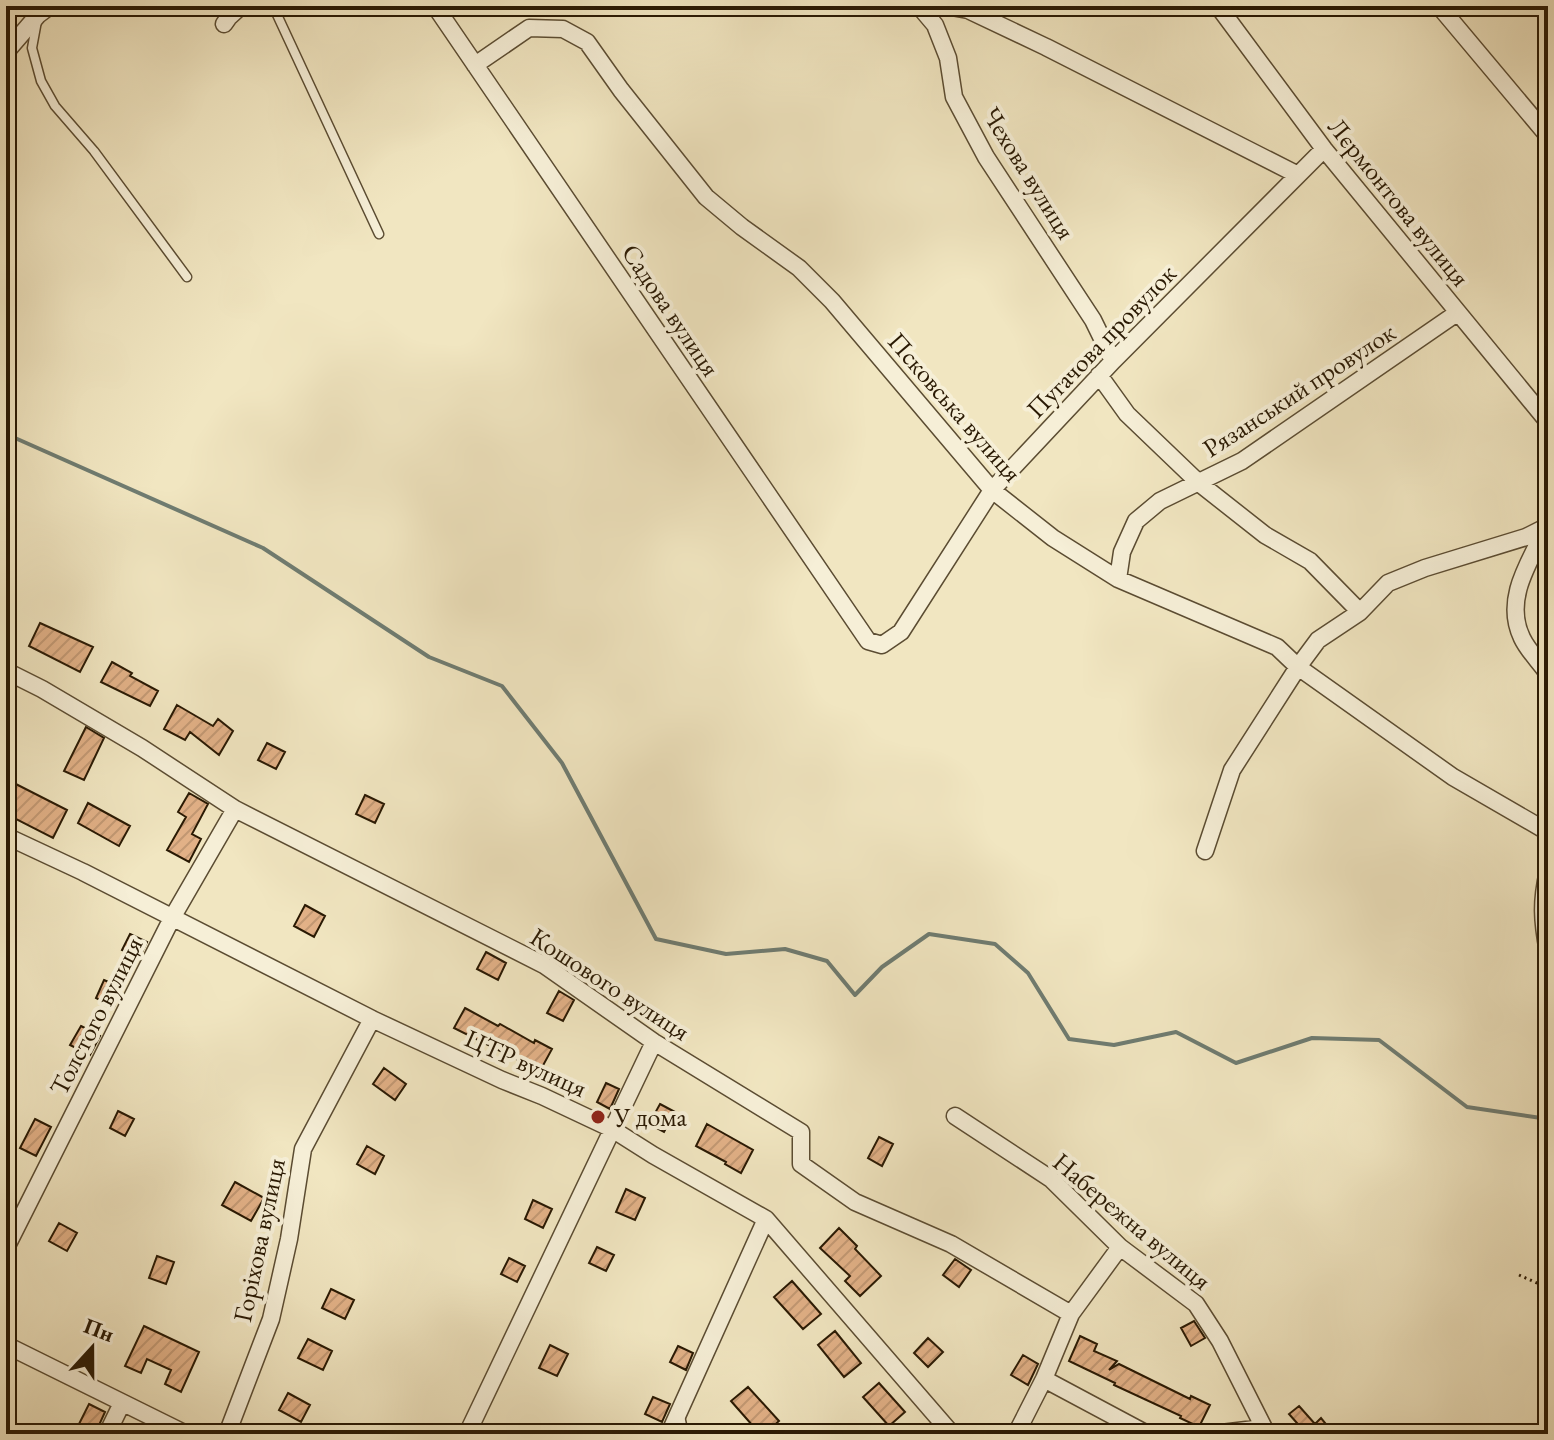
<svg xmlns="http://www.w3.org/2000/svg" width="1554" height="1440" viewBox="0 0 1554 1440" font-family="'EB Garamond',serif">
<defs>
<pattern id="building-hatch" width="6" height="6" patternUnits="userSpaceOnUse" patternTransform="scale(2)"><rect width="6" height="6" fill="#e2b187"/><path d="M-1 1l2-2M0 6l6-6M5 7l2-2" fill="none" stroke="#c29873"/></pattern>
</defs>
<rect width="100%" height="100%" fill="#f1e6c1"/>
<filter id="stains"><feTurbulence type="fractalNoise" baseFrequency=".0025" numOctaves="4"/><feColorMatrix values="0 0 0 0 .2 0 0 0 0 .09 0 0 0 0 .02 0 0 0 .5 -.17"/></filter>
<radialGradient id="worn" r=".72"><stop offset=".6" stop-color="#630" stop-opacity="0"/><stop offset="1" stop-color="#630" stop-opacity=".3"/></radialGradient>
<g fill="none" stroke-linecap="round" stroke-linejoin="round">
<path stroke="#6f7c71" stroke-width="4" d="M6,434L263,548L429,657L502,686L562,763L656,939L726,954L785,949L827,961L855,995L882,967L929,934L995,944L1028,973L1069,1039L1114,1045L1176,1032L1236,1063L1312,1038L1379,1040L1467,1107L1548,1119"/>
</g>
<path fill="url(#building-hatch)" stroke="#291903" stroke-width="2" d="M40,623L93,647L80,672L29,646Z
M112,662L132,673L130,676L158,691L150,706L101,682Z
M177,705L213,726L218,719L233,731L219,755L190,732L185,740L164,729Z
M86,727L104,738L84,780L64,771Z
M267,743L285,752L276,769L258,760Z
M6,779L67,810L53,838L6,814Z
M189,793L208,804L192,834L201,839L189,862L167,850L186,817L178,812Z
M365,795L384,804L375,823L356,814Z
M88,803L130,826L119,846L78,823Z
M305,905L325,916L314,937L294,926Z
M130,934L147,942L139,958L122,950Z
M486,952L506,963L498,980L477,969Z
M104,980L122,988L114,1007L96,998Z
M559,991L574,1000L563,1021L547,1013Z
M465,1008L498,1026L500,1024L534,1043L535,1040L552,1049L540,1071L454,1028Z
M81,1026L100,1036L90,1055L70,1045Z
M384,1068L406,1084L395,1100L373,1084Z
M606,1083L619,1089L610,1109L597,1102Z
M660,1104L675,1112L664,1132L649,1124Z
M118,1111L134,1119L125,1136L110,1128Z
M35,1119L51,1127L36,1156L20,1148Z
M707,1124L753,1150L741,1173L725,1164L726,1162L696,1146Z
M879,1137L893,1144L882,1166L868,1158Z
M367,1146L384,1156L375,1174L357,1164Z
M235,1182L264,1198L251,1221L222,1205Z
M626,1189L645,1198L635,1220L616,1212Z
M533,1200L552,1209L543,1228L525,1219Z
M59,1223L77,1233L67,1251L49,1241Z
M839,1228L857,1246L855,1249L881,1276L860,1296L845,1281L850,1276L820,1248Z
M597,1247L614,1255L606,1271L589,1263Z
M157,1256L174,1262L166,1284L149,1278Z
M509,1258L525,1266L517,1282L501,1274Z
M955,1259L971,1270L959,1287L943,1275Z
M792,1281L821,1314L803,1329L774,1297Z
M331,1289L354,1300L345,1319L322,1308Z
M1194,1321L1205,1338L1191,1346L1181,1328Z
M144,1326L199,1352L181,1392L165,1384L171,1370L147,1359L141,1373L125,1366Z
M835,1331L861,1363L844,1377L818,1345Z
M1080,1336L1097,1344L1094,1351L1117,1361L1109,1370L1119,1364L1190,1399L1191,1396L1210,1405L1199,1427L1180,1418L1181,1416L1114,1385L1115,1383L1069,1361Z
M928,1338L943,1352L928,1367L914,1353Z
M308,1339L332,1351L323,1370L298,1358Z
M550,1345L568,1354L557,1376L539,1368Z
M678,1346L693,1353L686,1370L670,1362Z
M1023,1355L1038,1364L1028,1385L1011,1375Z
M879,1383L905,1412L889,1426L863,1397Z
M748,1387L779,1421L764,1434H760L731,1401Z
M288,1393L310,1405L301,1422L279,1410Z
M653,1397L670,1404L662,1422L645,1414Z
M89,1404L105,1412L95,1434H91L77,1428Z
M1299,1406L1315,1424L1321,1418L1334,1434H1302L1305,1432L1289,1414Z"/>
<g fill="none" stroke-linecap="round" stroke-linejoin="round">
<g stroke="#5b4c32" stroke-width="11">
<path id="lane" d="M273,6L379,234
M37,21L32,48L41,81L55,106L94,151L187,277
M680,1416L684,1434"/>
</g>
<g stroke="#5b4c32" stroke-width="19">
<path id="street" d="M435,6L868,641L882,645L901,632L992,490L1113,361L1324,149
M919,6L935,25L948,58L954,97L986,157L1093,320L1113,361
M946,6L968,10L1046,47L1298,175
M1218,6L1324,149L1548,422
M1439,6L1548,136
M224,24L229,17L241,6
M6,52L38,15L50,6
M475,65L529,28L563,29L587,42L621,90L706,197L742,227L799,268L832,301L992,490L1053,538L1118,579L1277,647L1298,667L1453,777L1548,832
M1099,375L1127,414L1199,483L1265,535L1310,561L1360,612
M1547,526C1530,561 1503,599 1522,638C1528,651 1540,662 1548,674
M1118,579L1122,552L1136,521L1160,501L1242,461L1457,313
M6,671L42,689L142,748L235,809L544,965L654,1042L801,1132V1164L855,1202L951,1244L1071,1314
M6,836L83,872L372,1019L502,1080L542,1096L612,1129L653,1155L766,1219L952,1434
M1205,851L1232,770L1298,667L1318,640L1360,612L1388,583L1425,568L1526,537L1548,526
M1548,871C1541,902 1542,920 1548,952
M955,1116L1051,1179L1120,1247L1196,1304L1220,1341L1267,1434
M6,1248L172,918L235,809
M6,1345L186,1434
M1044,1379L1147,1434
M107,1434L122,1403
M227,1434L271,1319L289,1239L303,1149L372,1019
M467,1434L654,1042
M669,1434L766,1219
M1016,1434L1044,1379L1071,1314L1120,1247
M1213,1434L1263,1428"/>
</g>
<path stroke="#291903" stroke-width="3" stroke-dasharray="2 4" stroke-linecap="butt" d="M1519,1275L1548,1288"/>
<use href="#lane" stroke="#f6efd7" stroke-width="8"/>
<use href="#street" stroke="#f6efd7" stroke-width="16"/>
</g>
<circle fill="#8f2418" stroke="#f6efd7" stroke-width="3" cx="598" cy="1117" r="8"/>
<g text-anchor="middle" stroke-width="8" stroke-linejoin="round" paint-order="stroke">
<g font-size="26" fill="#291903" stroke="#f6efd7">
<text transform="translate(1029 173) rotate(58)" y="9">Чехова вулиця</text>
<text transform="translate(1399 202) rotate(51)" y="9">Лєрмонтова вулиця</text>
<text transform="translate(671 310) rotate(56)" y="9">Садова вулиця</text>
<text transform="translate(1101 341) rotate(-46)" y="9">Пугачова провулок</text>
<text transform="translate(1299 390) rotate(-33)" y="9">Рязанський провулок</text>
<text transform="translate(955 407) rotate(49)" y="9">Псковська вулиця</text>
<text transform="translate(610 984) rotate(33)" y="9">Кошового вулиця</text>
<text transform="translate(96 1016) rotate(-63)" y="9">Толстого вулиця</text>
<text transform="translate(526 1063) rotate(24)" y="9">ЦТР вулиця</text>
<text transform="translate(1132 1221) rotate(40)" y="9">Набережна вулиця</text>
<text transform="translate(259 1240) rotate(-78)" y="9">Горіхова вулиця</text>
</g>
<g font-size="26" fill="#291903" stroke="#f6efd7" text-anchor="start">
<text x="614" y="1126">У дома</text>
</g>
</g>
<rect width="1554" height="1440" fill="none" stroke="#f1e6c1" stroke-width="32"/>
<rect x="8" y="8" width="1538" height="1424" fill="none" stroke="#291903" stroke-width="4"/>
<rect x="16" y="16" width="1522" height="1408" fill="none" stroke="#291903" stroke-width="2"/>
<g transform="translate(92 1348) rotate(21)" stroke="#f6efd7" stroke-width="6" paint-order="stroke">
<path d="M0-6L14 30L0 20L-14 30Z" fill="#291903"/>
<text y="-12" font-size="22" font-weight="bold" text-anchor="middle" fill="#291903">Пн</text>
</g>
<rect width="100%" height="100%" filter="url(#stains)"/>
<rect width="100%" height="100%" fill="url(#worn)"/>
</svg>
